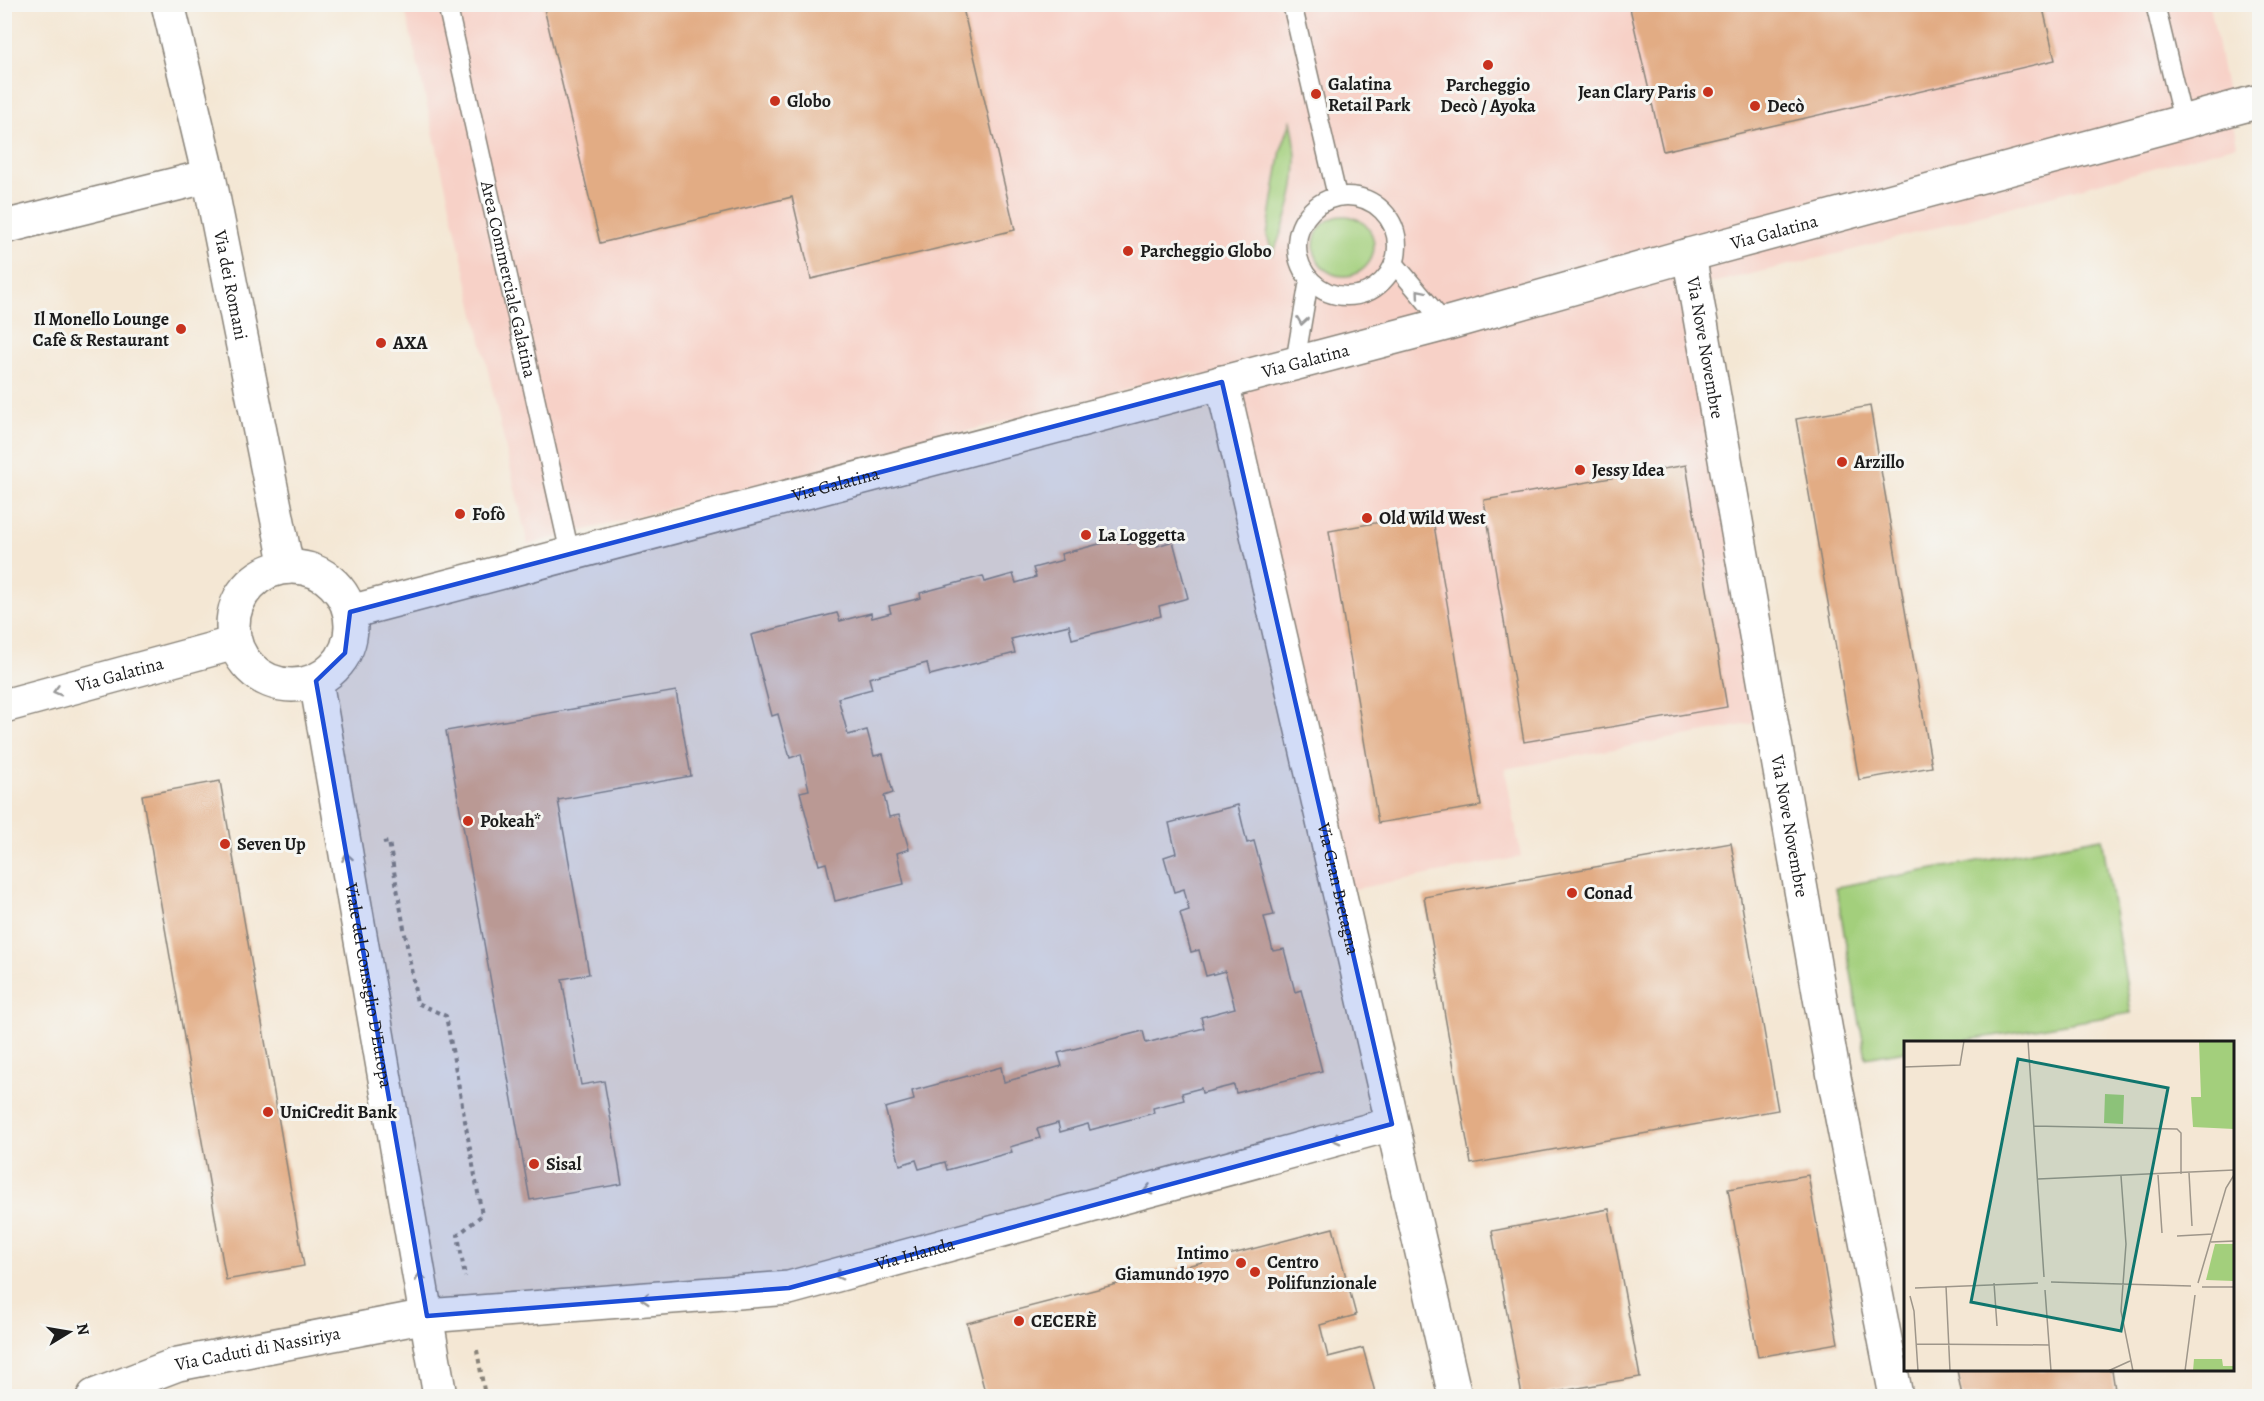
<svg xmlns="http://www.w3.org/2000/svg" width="2264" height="1401" viewBox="0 0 2264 1401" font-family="Alegreya,serif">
<rect width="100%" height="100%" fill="#f6f6f2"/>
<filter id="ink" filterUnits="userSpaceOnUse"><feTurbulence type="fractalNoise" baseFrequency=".0167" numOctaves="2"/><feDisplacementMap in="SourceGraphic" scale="12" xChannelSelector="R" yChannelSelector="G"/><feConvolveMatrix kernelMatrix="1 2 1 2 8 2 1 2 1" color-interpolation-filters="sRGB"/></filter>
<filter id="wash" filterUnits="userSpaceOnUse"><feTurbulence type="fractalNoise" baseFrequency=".008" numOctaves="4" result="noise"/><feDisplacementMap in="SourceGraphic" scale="24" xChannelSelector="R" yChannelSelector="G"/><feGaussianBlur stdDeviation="1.35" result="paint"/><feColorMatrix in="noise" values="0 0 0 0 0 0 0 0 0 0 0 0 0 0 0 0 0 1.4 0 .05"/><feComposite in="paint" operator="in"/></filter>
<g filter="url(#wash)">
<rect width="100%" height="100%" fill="#f4e7d4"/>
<path fill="#f7d1c7" d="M404,5H2210L2237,145L1849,251L1695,287L1771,720L1505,769L1521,857L1339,892L1222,382L1193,373L528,545Z"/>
<path fill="#a3cf7c" stroke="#60764c" stroke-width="1.5" d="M1291,121C1303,171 1292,207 1273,254L1267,236L1281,150Z
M1314 246a30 30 0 1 1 60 0a30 30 0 1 1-60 0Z
M2102,838L2131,1013L1957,1042H1906L1905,1051L1866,1058L1836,887Z"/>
<g id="blocks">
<path fill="#e2ac84" d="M543,4H962L1015,230L811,279L792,197L600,243Z
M1629,4H2042L2055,60L1663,151Z
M1870,406L1932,767L1859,780L1796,419Z
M1686,465L1727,707L1524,742L1484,500Z
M1432,513L1481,806L1378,823L1329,531Z
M1126,537L1128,544L1154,537L1157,546L1173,541L1188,598L1159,606L1161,616L1072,639L1069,625L1011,639L1015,653L930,675L927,663L869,678L872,689L838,698L848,735L867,730L874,756L883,754L893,793L884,796L889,817L899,815L909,849L897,853L904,884L835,901L826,863L819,865L800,792L809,790L801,754L790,758L778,714L772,716L751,635L837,613L840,621L871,613L872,618L891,613L889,606L921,598L920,593L983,576L985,582L1013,574L1016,583L1036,577L1033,568L1063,560L1061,554Z
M676,691L691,776L558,800L589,974L562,979L581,1085L604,1081L622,1184L530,1200L446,731Z
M220,781L304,1266L226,1280L142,795Z
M1238,805L1247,843L1254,841L1274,915L1264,917L1273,951L1284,949L1295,992L1301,990L1322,1071L1236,1093L1234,1085L1202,1093L1201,1088L1182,1093L1184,1100L1153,1108L1154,1113L1090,1130L1088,1124L1060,1132L1058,1123L1037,1129L1040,1138L1010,1147L1012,1152L947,1170L945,1162L919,1169L916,1160L900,1165L885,1108L914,1100L912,1091L1001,1067L1004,1082L1062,1066L1058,1053L1143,1031L1146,1043L1204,1028L1201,1017L1235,1008L1225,971L1206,976L1199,950L1191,952L1180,913L1189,910L1184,889L1174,892L1164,857L1176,853L1169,823Z
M1731,843L1778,1110L1471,1164L1424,897Z
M1808,1175L1838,1343L1758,1357L1728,1189Z
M1609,1209L1640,1377L1534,1396H1522L1492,1231Z
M1333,1228L1356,1315L1320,1325L1328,1357L1363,1348L1376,1396H986L967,1323Z
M1957,1370H2112L2116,1396H1962Z"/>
</g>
</g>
<g filter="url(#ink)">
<use href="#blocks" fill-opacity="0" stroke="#888278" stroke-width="1.5"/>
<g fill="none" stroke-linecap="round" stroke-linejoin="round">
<g stroke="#888278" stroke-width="21">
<g id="service">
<path id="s1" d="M447,4L570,554"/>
<path d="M1292,4L1337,196"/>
<path d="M2155,4L2183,121"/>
<circle cx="1347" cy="246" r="50"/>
<path d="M1394,263L1445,324"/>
<path d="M1295,363L1309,280"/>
</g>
</g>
<g stroke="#888278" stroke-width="36">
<g id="minor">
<path d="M4,227L209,176"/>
<path id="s2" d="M1689,255L1834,1077L1896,1396"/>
<path id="s3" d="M1222,382L1455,1396"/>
<path id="s4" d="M316,681L440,1396"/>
<path id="s5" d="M4,706L235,643"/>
<path id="s6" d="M94,1396L178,1364L427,1316L789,1288L1392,1124"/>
</g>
</g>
<g stroke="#888278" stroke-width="36">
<g id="primary">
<path id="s7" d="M168,4L209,176L287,567"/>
<circle cx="292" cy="626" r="59"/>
<path id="s8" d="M350,612L1445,324L1689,255L2260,101"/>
</g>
</g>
<path stroke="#888278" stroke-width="4" stroke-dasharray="4.5 4.5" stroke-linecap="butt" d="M383,843L389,842L417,1003L446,1016L482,1215L458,1235L465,1277
M477,1350L485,1396"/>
<use href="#service" stroke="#fff" stroke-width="18"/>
<use href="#minor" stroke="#fff" stroke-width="33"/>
<use href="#primary" stroke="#fff" stroke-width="33"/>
</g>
<defs><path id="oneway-chevron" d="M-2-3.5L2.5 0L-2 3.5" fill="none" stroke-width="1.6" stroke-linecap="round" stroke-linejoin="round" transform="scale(1.5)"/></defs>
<g stroke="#999">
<use href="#oneway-chevron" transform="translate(1420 293) rotate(-130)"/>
<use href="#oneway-chevron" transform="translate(1302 321) rotate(99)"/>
<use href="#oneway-chevron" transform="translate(57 691) rotate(165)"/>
<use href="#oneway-chevron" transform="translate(347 857) rotate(-100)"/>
<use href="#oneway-chevron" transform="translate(1336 1139) rotate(165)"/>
<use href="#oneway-chevron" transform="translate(1148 1190) rotate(165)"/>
<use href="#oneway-chevron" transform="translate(838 1275) rotate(165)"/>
<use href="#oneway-chevron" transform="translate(420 1277) rotate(-100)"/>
<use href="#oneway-chevron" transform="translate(645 1299) rotate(176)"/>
</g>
</g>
<path fill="#1d4ed8" fill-opacity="0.2" stroke="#1d4ed8" stroke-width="4.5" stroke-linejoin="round" d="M1222,382L1392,1124L789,1288L427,1316L316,681L345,653L350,612Z"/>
<g fill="#c8321e" stroke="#f6f6f2" stroke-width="2">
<circle cx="1488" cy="65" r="6"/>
<circle cx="1708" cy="92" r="6"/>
<circle cx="1316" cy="94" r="6"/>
<circle cx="775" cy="101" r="6"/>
<circle cx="1755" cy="106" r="6"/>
<circle cx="1128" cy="251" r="6"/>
<circle cx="181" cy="329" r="6"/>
<circle cx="381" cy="343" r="6"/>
<circle cx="1842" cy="462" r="6"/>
<circle cx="1580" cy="470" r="6"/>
<circle cx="460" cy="514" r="6"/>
<circle cx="1367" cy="518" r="6"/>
<circle cx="1086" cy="535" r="6"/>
<circle cx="468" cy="821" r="6"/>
<circle cx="225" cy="844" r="6"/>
<circle cx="1572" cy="893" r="6"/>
<circle cx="268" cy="1112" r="6"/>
<circle cx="534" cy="1164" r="6"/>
<circle cx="1241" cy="1263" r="6"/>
<circle cx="1255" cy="1272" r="6"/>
<circle cx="1019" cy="1321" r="6"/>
</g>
<g text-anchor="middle" stroke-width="6" stroke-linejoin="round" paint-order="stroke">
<g font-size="18" font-weight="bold" fill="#1c1c1c" stroke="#f6f6f2" text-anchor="start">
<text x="1328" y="90">Galatina<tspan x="1328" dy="21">Retail Park</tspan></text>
<text x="1488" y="91" text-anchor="middle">Parcheggio<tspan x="1488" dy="21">Decò / Ayoka</tspan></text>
<text x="1696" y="98" text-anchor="end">Jean Clary Paris</text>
<text x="787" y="107">Globo</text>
<text x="1767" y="112">Decò</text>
<text x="1140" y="257">Parcheggio Globo</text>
<text x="169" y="325" text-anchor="end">Il Monello Lounge<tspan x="169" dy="21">Cafè &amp; Restaurant</tspan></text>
<text x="393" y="349">AXA</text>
<text x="1854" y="468">Arzillo</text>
<text x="1592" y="476">Jessy Idea</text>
<text x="472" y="520">Fofò</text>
<text x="1379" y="524">Old Wild West</text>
<text x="1098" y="541">La Loggetta</text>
<text x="480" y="827">Pokeah*</text>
<text x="237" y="850">Seven Up</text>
<text x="1584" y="899">Conad</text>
<text x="280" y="1118">UniCredit Bank</text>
<text x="546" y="1170">Sisal</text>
<text x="1229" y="1259" text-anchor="end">Intimo<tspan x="1229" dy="21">Giamundo 1970</tspan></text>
<text x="1267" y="1268">Centro<tspan x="1267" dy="21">Polifunzionale</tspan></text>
<text x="1031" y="1327">CECERÈ</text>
</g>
<g font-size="18" fill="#1c1c1c" stroke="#f6f6f2">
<text dy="6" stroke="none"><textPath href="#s8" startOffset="1474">Via Galatina</textPath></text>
<text dy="6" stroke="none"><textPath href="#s1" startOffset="282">Area Commerciale Galatina</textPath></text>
<text dy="6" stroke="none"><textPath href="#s7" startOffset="288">Via dei Romani</textPath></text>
<text dy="6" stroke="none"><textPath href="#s2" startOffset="94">Via Nove Novembre</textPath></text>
<text dy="6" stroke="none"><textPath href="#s8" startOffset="988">Via Galatina</textPath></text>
<text dy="6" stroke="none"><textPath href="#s8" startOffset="502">Via Galatina</textPath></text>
<text dy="6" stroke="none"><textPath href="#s5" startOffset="120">Via Galatina</textPath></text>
<text dy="6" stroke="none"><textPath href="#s2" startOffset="580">Via Nove Novembre</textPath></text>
<text dy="6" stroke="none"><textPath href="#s3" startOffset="520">Via Gran Bretagna</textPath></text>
<text dy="6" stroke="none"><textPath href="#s4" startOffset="309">Viale del Consiglio D'Europa</textPath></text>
<text dy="6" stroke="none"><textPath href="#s6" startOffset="837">Via Irlanda</textPath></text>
<text dy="6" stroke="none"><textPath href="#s6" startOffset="171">Via Caduti di Nassiriya</textPath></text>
</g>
</g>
<g transform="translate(1904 1041)">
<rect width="330" height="330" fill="#f4e7d4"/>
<path d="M295,0H330V88L289,86L287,56H297ZM201,53L220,54L219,83L200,82ZM311,203H330V240L302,239ZM290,318H318L319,325H330V330H289Z" fill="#a3cf7c"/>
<path fill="none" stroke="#9e968a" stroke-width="1.5" d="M124,0L140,236M0,26L56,24L60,0M130,85L273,88L277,92V133M285,132L288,185M254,134L258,192M217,135L222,203L217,270L229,330M134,138L330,129M273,195L309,193M307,201L330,200M147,241L287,245M90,242L93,285M294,242L322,147L330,134M42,245L46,330M298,246H330M11,247L134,242M141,249L147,330M6,255L10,270L14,330M12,303L145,304M204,330L226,320M281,330L291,254"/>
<path fill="#0f766e" fill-opacity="0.15" stroke="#0f766e" stroke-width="3" d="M114,18L264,47L217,290L67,261Z"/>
<rect width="330" height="330" fill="none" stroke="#1c1c1c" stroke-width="3"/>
</g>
<rect width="2264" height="1401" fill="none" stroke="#f6f6f2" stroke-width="24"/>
<g transform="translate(69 1332) rotate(79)" stroke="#f6f6f2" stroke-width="4.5" paint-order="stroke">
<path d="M0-4.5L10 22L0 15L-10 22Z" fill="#1c1c1c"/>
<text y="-9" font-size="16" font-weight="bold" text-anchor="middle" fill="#1c1c1c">N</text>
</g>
</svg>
